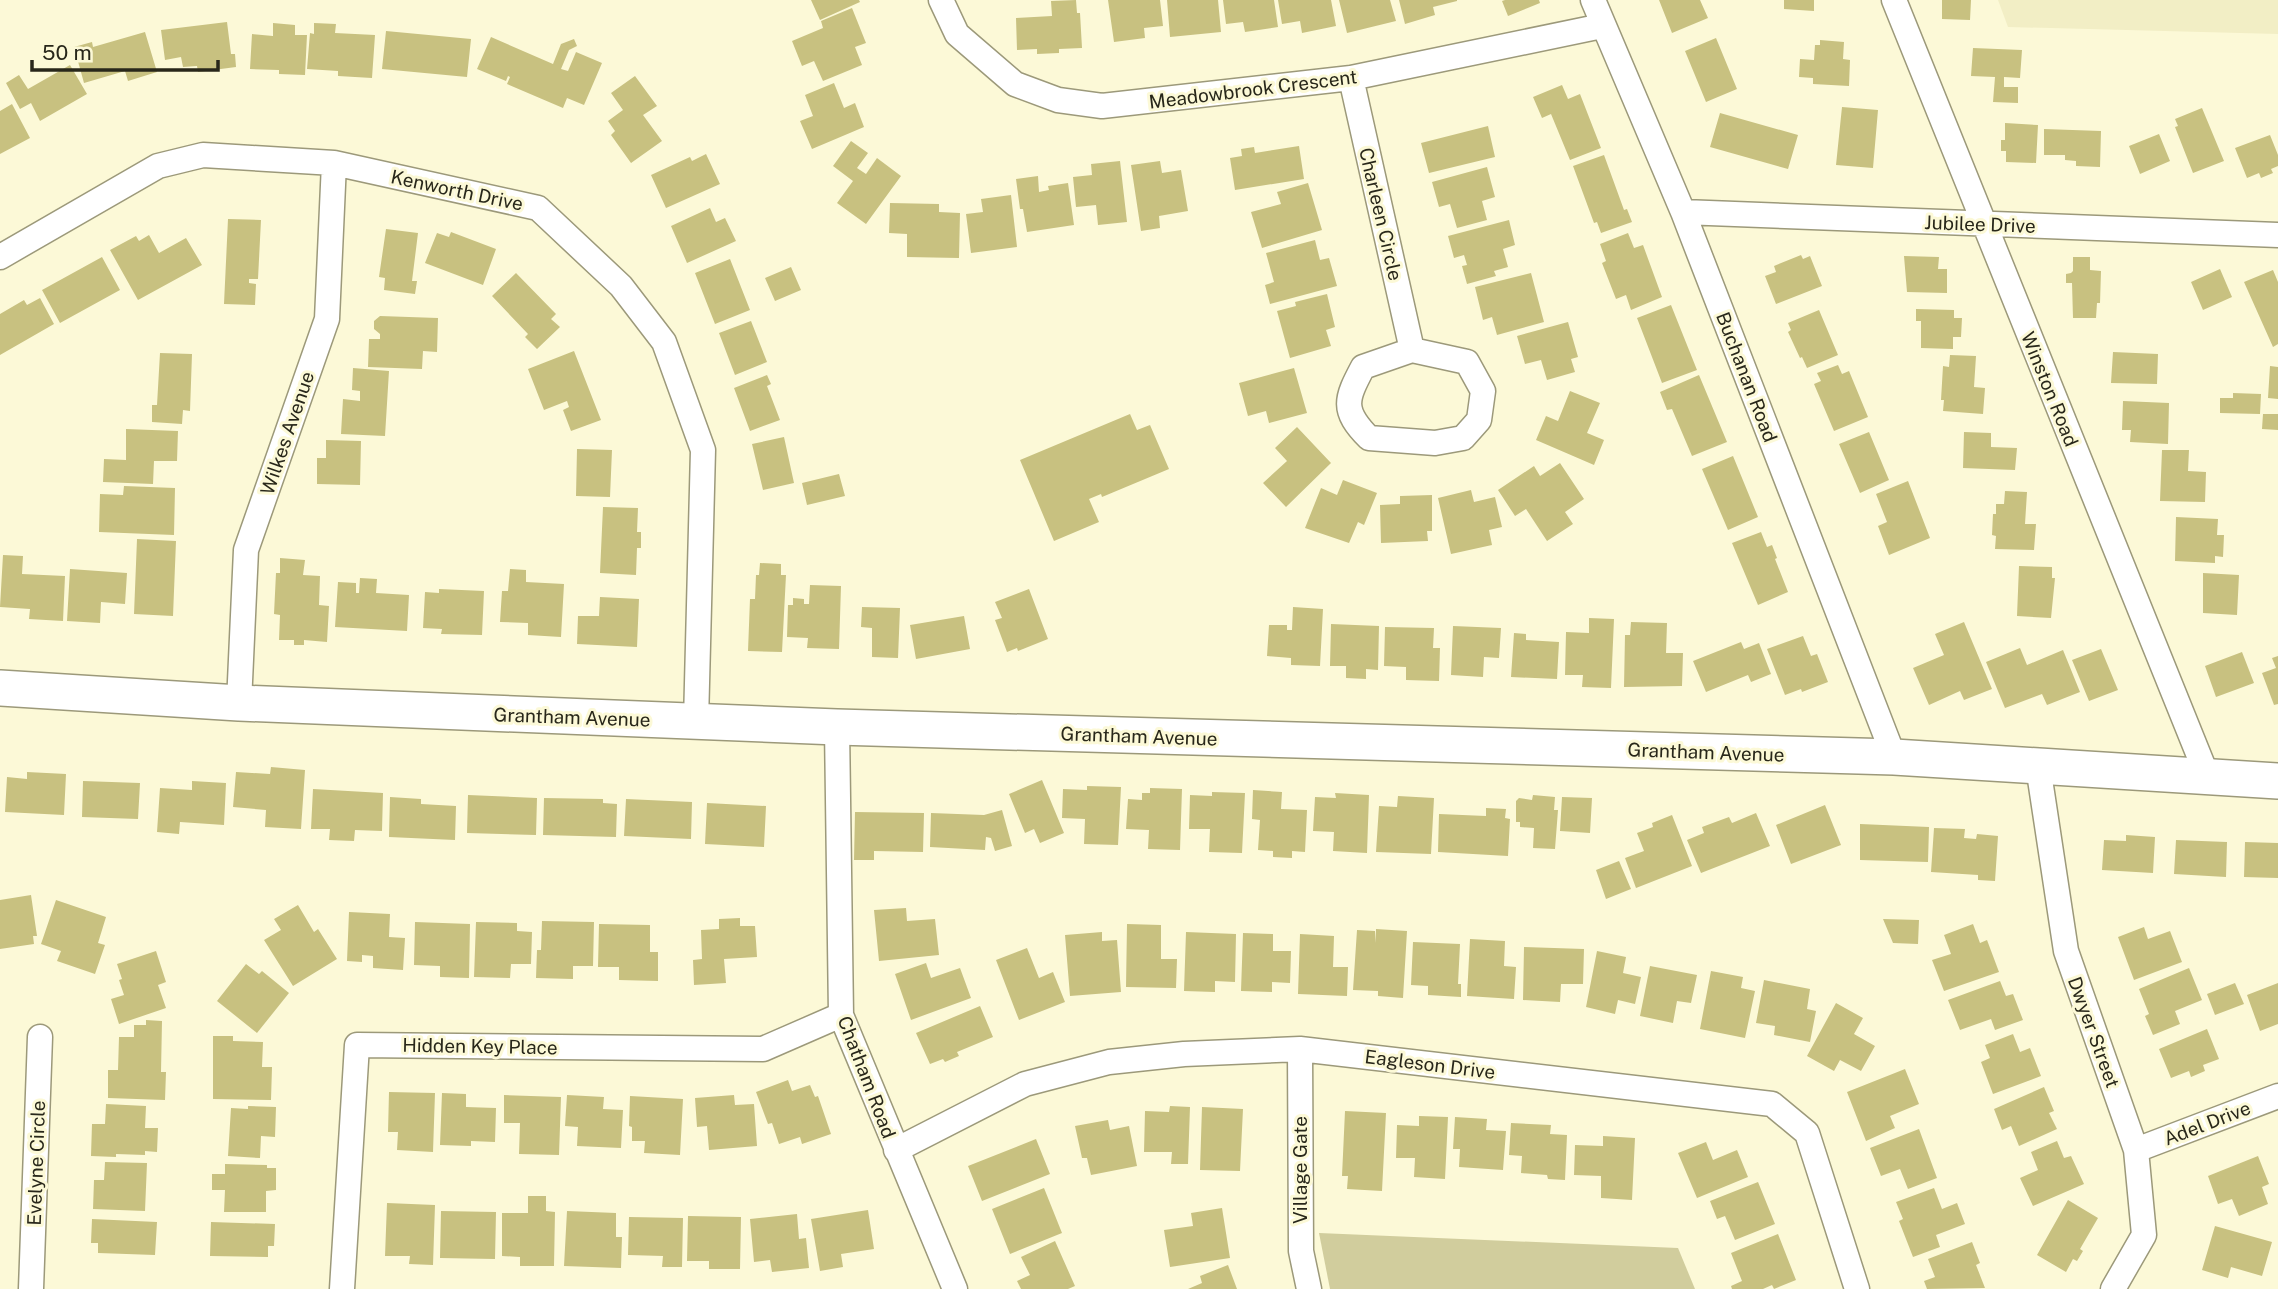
<svg xmlns="http://www.w3.org/2000/svg" width="2278" height="1289" viewBox="0 0 2278 1289" font-family="'Public Sans',sans-serif">
<rect width="100%" height="100%" fill="#fcf9d7"/>
<path fill="#f2eec5" d="M1998,0H2278V34L2008,27Z"/>
<path fill="#d1cd9d" d="M1319,1233L1678,1248L1695,1289H1330Z"/>
<path fill="#c8c180" d="M811,0H859L860,2L820,20Z
M1076,0L1077,13H1080L1082,48L1059,49V53L1037,54V49L1017,50L1016,18L1052,16L1051,1Z
M1108,0H1160L1163,26L1144,28L1145,38L1114,42Z
M1167,0H1218L1221,32L1170,37Z
M1223,0H1274L1278,27L1245,32L1243,22L1226,24Z
M1278,0H1331L1336,26L1302,33L1300,21L1282,24Z
M1339,0H1390L1396,21L1347,33Z
M1399,0H1457V1L1433,7L1435,15L1405,24Z
M1505,0H1539L1540,3L1508,16L1502,1Z
M1659,0H1700L1708,18L1672,33Z
M1784,0H1814V11L1784,9Z
M1942,0H1971L1970,20L1942,19Z
M852,8L866,43L855,47L862,65L823,81L814,61L802,66L792,41L823,28L821,21Z
M227,22L231,54H235L236,67L198,72L197,66L183,67L181,57L165,60L161,30Z
M273,23L295,25V35H307L305,75L279,74V70L250,69L252,34L273,36Z
M314,23L336,24L335,33L375,35L372,78L338,76V71L307,69L310,33L314,34Z
M386,31L471,39L467,77L382,69Z
M145,32L157,72L128,81L125,71L84,83L74,47L92,42L93,47Z
M491,37L553,64L561,44L574,39L577,46L569,50L561,69L568,71L576,52L602,63L584,105L567,98L563,108L507,84L510,77L508,76L506,81L477,69Z
M1716,38L1737,89L1706,102L1685,51Z
M1820,40L1844,42L1843,59L1850,60L1849,86L1813,84V78L1799,77L1800,59L1814,60L1815,45H1820Z
M1973,48L2022,50L2020,78L2004,77V87H2018V103L1993,102L1995,77L1971,76Z
M70,65L87,94L40,121L31,103L20,109L6,83L19,75L28,89Z
M635,76L657,106L643,115L662,141L631,163L611,135L615,131L608,121L623,110L611,93Z
M834,83L844,108L855,103L864,127L812,149L800,121L813,116L805,95Z
M1562,85L1568,99L1580,94L1601,148L1570,160L1551,114L1542,118L1533,97Z
M12,104L30,138L0,154V111Z
M1842,107L1878,110L1873,168L1836,165Z
M2202,108L2224,161L2193,173L2175,127L2178,126L2175,119Z
M1720,113L1798,135L1788,169L1710,147Z
M2005,123L2038,125L2036,163L2006,162V151H2001V140H2005Z
M1488,126L1495,157L1429,173L1421,143Z
M2044,129L2101,131L2100,167L2076,166V161L2065,160V155H2044Z
M2159,134L2170,161L2140,174L2129,146Z
M2270,135L2278,155V166L2271,169L2273,173L2261,178L2259,173L2247,178L2235,148Z
M851,141L868,153L857,168L866,174L877,158L901,176L866,224L837,203L853,181L833,166Z
M1299,146L1304,179L1235,190L1230,158L1242,156L1241,149L1254,147L1255,153Z
M706,154L720,184L666,208L651,175L690,157L692,161Z
M1604,155L1624,210L1627,209L1632,222L1601,233L1597,222L1594,223L1573,166Z
M1120,161L1127,222L1098,225L1096,205L1076,207L1073,177L1092,175L1091,164Z
M1160,161L1162,173L1181,170L1188,211L1159,216L1160,228L1141,231L1131,165Z
M1487,167L1495,197L1482,201L1487,220L1457,228L1450,204L1439,207L1432,182Z
M1038,176L1039,192L1049,190L1048,186L1068,183L1074,225L1027,232L1023,209H1020L1016,179Z
M1308,183L1322,230L1262,248L1251,212L1281,204L1277,192Z
M1011,195L1017,247L971,253L966,214L983,212L981,199Z
M890,203L939,204V212L960,213L959,258L907,257V234L889,233Z
M710,208L716,222L725,218L736,241L687,263L671,226Z
M228,219L261,220L258,279H249V283L256,284L255,305L224,304Z
M1509,220L1515,245L1503,249L1508,267L1494,271L1496,276L1467,284L1462,266L1467,265L1464,255L1454,258L1448,236Z
M386,229L418,233L412,281H417L415,294L384,290L385,278L379,277Z
M451,232L496,249L483,285L425,263L437,233L449,237Z
M1628,233L1634,248L1643,245L1662,297L1631,310L1626,295L1616,299L1602,263L1606,261L1600,244Z
M149,235L159,253L186,238L202,265L138,300L110,250L136,236L139,241Z
M1315,240L1320,260L1329,258L1337,286L1270,304L1265,285L1274,282L1266,253Z
M1801,255L1803,259L1810,256L1822,286L1776,304L1765,276L1776,272L1774,266Z
M1904,256L1939,257L1938,269H1947V293L1907,292Z
M102,257L120,290L60,323L42,290Z
M2073,257H2090V270L2101,271L2100,303H2097L2096,318H2073L2072,283H2066V274L2071,273L2073,271Z
M730,259L750,310L715,324L695,273Z
M791,267L801,290L775,301L765,278Z
M2220,269L2232,297L2203,310L2191,282Z
M2273,270L2278,282V344L2273,347L2244,282Z
M516,273L556,314L551,319L560,327L537,349L525,337L528,334L492,296Z
M1531,273L1544,322L1497,335L1492,317L1483,320L1475,287Z
M1327,294L1335,327L1326,330L1331,346L1290,358L1277,311L1296,306L1295,302Z
M40,298L54,324L0,355V314L24,300L27,305Z
M1671,305L1697,370L1662,383L1637,318Z
M1916,309L1954,310V318H1962L1961,337H1953V349L1921,348V321H1916Z
M1819,310L1838,355L1807,368L1802,357L1800,358L1788,332L1791,330L1788,323Z
M380,316L438,318L437,352L423,351L422,369L368,367L369,339H380V334L374,329V321Z
M751,321L767,362L735,375L719,333Z
M1568,322L1578,357L1571,359L1575,372L1547,380L1541,360L1525,364L1517,336Z
M574,351L601,420L571,431L563,410L569,407L567,401L544,410L528,369Z
M2113,352L2158,354L2157,384L2111,383Z
M160,353L192,354L190,411L183,410L182,424L152,422V405H157Z
M1950,355L1976,356L1974,387L1985,388L1983,414L1943,411L1944,400H1941L1943,366L1949,367Z
M1838,365L1842,374L1849,371L1868,417L1834,431L1814,384L1821,381L1817,373Z
M2270,366L2278,367V399L2268,398Z
M353,368L389,371L385,436L341,434L343,399L360,401V391L352,390Z
M1294,368L1307,413L1269,423L1266,411L1248,416L1239,383Z
M767,375L771,384L767,386L780,420L750,431L734,388Z
M1699,375L1727,442L1692,456L1672,409L1667,410L1660,392Z
M1570,391L1600,403L1587,433L1604,440L1594,465L1536,440L1546,416L1558,421Z
M2233,393L2261,394L2260,414L2220,413V398H2233Z
M2123,401L2169,403L2168,444L2130,442L2131,430H2122Z
M1130,414L1137,430L1150,425L1169,469L1102,497L1101,494L1089,499L1099,522L1054,541L1020,460Z
M2263,414H2278V430L2262,429Z
M1297,427L1331,463L1286,507L1263,483L1287,461L1275,448Z
M126,429L178,431L177,461H154L153,484L103,482L104,459L126,460Z
M1869,432L1889,480L1860,493L1839,444Z
M1964,432L1991,433V447L2017,448L2015,470L1963,468Z
M784,437L794,483L763,490L752,444Z
M326,440L361,441L360,485L317,484V458H326Z
M577,449L612,450L610,497L576,496Z
M2162,450H2189L2188,471L2206,472L2205,502L2160,501Z
M1733,456L1758,517L1728,530L1702,469Z
M1560,463L1584,499L1565,512L1573,524L1547,541L1526,509L1515,516L1498,490L1534,466L1540,476Z
M839,474L845,496L807,505L802,483Z
M1343,480L1377,493L1364,525L1358,522L1349,543L1305,528L1321,488L1337,495Z
M1908,481L1930,538L1889,555L1878,526L1887,522L1876,494Z
M124,486L175,488L174,535L99,532L100,494L123,495Z
M1471,490L1474,502L1495,497L1502,527L1489,530L1492,545L1451,554L1438,498Z
M2005,491L2027,492L2025,524H2036L2034,550L1995,549L1996,536L1992,535L1993,514H1996V504H2004Z
M1432,495V531H1427L1428,541L1381,543L1380,505L1400,504V496Z
M603,507L638,508L637,532H641V548H637L636,575L600,573Z
M2176,517L2218,519L2217,535H2224L2223,557L2215,556V563L2175,561Z
M1761,532L1767,547L1772,545L1777,558L1775,559L1788,592L1758,605L1732,543Z
M137,539L176,541L173,616L134,614Z
M3,555L23,556L22,574L65,576L63,621L29,619L30,609L0,607Z
M280,558L305,560L303,575L320,576L319,605L329,606L327,642L304,640V645H294V640H279L280,615L274,614L276,573H280Z
M760,563L781,564V575H786L782,652L748,651L750,599H755L756,575H759Z
M2019,566L2052,567V578H2055L2051,618L2017,616Z
M70,569L127,573L125,604L101,602L100,623L67,621Z
M510,569L526,570V582L564,584L561,637L528,635V623L500,622L502,591H508Z
M2203,573L2239,575L2237,615L2203,613Z
M360,578L377,579L376,593L409,595L407,631L335,627L338,582L356,583V593H359Z
M810,585L841,586L839,649L807,648L808,638L787,637L788,605H793V598L804,599V604H809Z
M439,589L484,591L482,635L441,634L442,629L423,628L425,592L439,593Z
M1029,589L1048,639L1018,651L1017,648L1007,652L995,620L1002,618L995,602Z
M600,597L639,599L637,647L577,644L578,616H599Z
M862,607L900,608L898,658L872,657V628L861,627Z
M1293,607L1323,609L1320,666L1291,665V658L1267,656L1269,625H1287V630H1292Z
M964,616L970,649L916,659L910,625Z
M1589,618L1614,619L1611,688L1582,687L1583,675H1565L1566,632L1589,633Z
M1631,622L1667,623L1666,653H1683L1682,686L1624,687L1625,635H1630Z
M1964,622L1992,689L1964,700L1960,691L1929,705L1913,668L1944,655L1935,634Z
M1331,624L1379,626L1378,670L1366,669V679L1346,678V666H1330Z
M1453,626L1501,628L1499,658L1484,657L1483,677L1451,675Z
M1385,627L1434,628L1433,648H1440L1439,681L1406,680V667L1384,666Z
M1514,633L1526,634V640L1559,642L1557,679L1511,677Z
M1803,636L1811,656L1817,654L1828,682L1802,692L1801,689L1785,695L1767,649Z
M1741,642L1744,649L1759,643L1771,674L1751,682L1748,675L1706,692L1693,661Z
M2020,648L2027,665L2063,650L2080,692L2047,705L2042,694L2005,708L1986,662Z
M2101,649L2118,690L2089,701L2072,660Z
M2242,652L2254,683L2216,697L2205,666Z
M2278,656V704L2274,705L2262,673L2276,668L2272,658Z
M271,767L305,770L301,829L265,827L266,810L233,807L236,772L270,774Z
M27,772L66,774L64,815L5,812L7,777L27,779Z
M1042,780L1064,833L1040,843L1034,829L1025,833L1009,794Z
M83,781L140,783L138,819L82,817Z
M192,781L226,783L224,825L180,822L179,834L157,832L160,788L192,790Z
M1087,786L1121,787L1118,845L1084,844L1085,819L1062,818L1063,789L1087,790Z
M1150,788L1182,789L1180,850L1148,849L1149,830L1126,829L1128,799L1142,800V793H1150Z
M313,789L383,793L382,831L355,830L354,841L329,840L330,829H311Z
M1253,790L1282,792L1281,809L1307,810L1305,852L1292,851V858L1273,857V851L1258,850L1260,820L1252,819Z
M1212,792L1245,793L1242,853L1209,852L1210,829H1189L1190,795L1212,796Z
M1335,793L1369,795L1367,853L1333,851L1334,832L1313,831L1315,797L1336,798Z
M468,795L537,798L536,835L467,833Z
M1533,795L1555,797L1554,810H1558L1555,849L1533,848L1534,828L1520,827V822H1516V801L1519,798L1532,800Z
M1398,796L1434,798L1431,854L1376,852L1379,806L1397,807Z
M390,797L421,799V804L456,806L455,840L389,837Z
M1562,797L1592,798L1590,833L1560,831Z
M544,798L603,799V803L617,804L616,837L543,835Z
M626,799L692,802L691,839L624,836Z
M707,803L766,806L764,847L705,844Z
M1825,805L1841,845L1791,864L1776,825Z
M1486,808L1506,809L1505,818L1510,819L1508,856L1438,852L1439,814L1486,816Z
M1002,810L1012,846L995,851L991,838L986,837L985,850L930,847L931,813L984,815Z
M855,812L924,813L923,852L874,851V860H854Z
M1756,813L1770,846L1701,873L1687,840L1704,833L1702,827L1729,817L1732,823Z
M1672,815L1692,866L1636,888L1625,858L1644,851L1637,833L1653,827L1652,823Z
M1860,824L1929,827L1928,862L1860,860Z
M1934,828L1965,829L1964,838L1976,839L1977,834L1998,836L1995,881L1978,880V875L1931,872Z
M2126,835L2155,837L2153,873L2102,870L2104,840L2126,841Z
M2176,840L2227,842L2226,877L2174,874Z
M2245,842L2278,843V878L2244,877Z
M1619,861L1631,889L1606,899L1596,870Z
M31,895L37,936H33L34,944L0,949V900Z
M56,900L106,917L98,943L105,945L95,974L57,961L61,951L41,944Z
M298,905L314,932L318,929L337,959L293,986L264,940L281,930L274,919Z
M906,908L907,921L935,919L939,955L879,961L874,910Z
M349,912L390,914L389,937L405,938L403,970L373,968V956L362,955V962L347,961Z
M740,918V926H755L757,957L724,959L726,983L694,985L693,960L702,959L701,930L719,929V919Z
M1883,919L1919,920L1918,944L1893,943Z
M542,921L594,922L593,966H573V979L536,978L537,950H541Z
M415,922L470,924L469,978L440,977V966L414,965Z
M476,922L517,923V931L532,932L531,964H511L510,978L474,977Z
M599,924L650,925V952H658V981L619,980V967H598Z
M1127,924L1161,925V959H1177L1176,988L1126,987Z
M1973,924L1980,943L1987,940L1999,972L1944,991L1932,960L1951,954L1944,935Z
M2144,927L2148,939L2170,931L2182,962L2134,980L2118,937Z
M1376,929L1407,931L1403,998L1378,996V991L1353,990L1357,930L1375,931L1376,943Z
M1102,932V941L1117,940L1121,992L1070,996L1065,935Z
M1186,932L1236,934L1235,982L1215,981V992L1184,991Z
M1243,933L1273,934V951H1291L1290,983L1272,982V992L1241,991Z
M1300,934L1334,936L1333,967H1348L1347,996L1298,994Z
M1470,939L1505,941L1504,966L1516,967L1514,999L1467,996Z
M1413,942L1460,944L1458,984H1461V997L1428,995V986L1411,985Z
M1524,947L1584,949L1583,984H1561L1560,1002L1523,1000Z
M1027,948L1039,978L1053,972L1065,1002L1019,1020L996,960Z
M156,951L166,982L158,985L166,1008L119,1024L111,999L124,995L119,980L122,979L117,964Z
M1597,951L1626,957L1623,973L1641,977L1635,1004L1618,1000L1615,1014L1586,1007Z
M926,963L931,978L960,968L971,998L911,1020L895,974Z
M246,964L259,974L262,971L289,993L257,1033L217,1001Z
M1650,966L1697,975L1691,1003L1677,1001L1673,1023L1640,1016Z
M2189,968L2202,1000L2175,1011L2180,1024L2153,1035L2145,1016L2149,1014L2139,989Z
M1711,971L1743,977L1741,988L1755,991L1745,1038L1700,1029Z
M1764,980L1810,989L1807,1009L1816,1011L1810,1042L1774,1035L1775,1026L1756,1023Z
M2000,981L2006,996L2013,994L2023,1020L1995,1030L1991,1019L1960,1030L1948,1000Z
M2235,983L2244,1004L2215,1015L2207,994Z
M2278,983V1024L2260,1031L2247,995Z
M1836,1003L1863,1018L1854,1034L1875,1046L1861,1071L1840,1060L1834,1071L1807,1056Z
M980,1006L993,1037L957,1052L959,1056L945,1062L943,1059L930,1064L916,1033Z
M146,1020L162,1021L161,1072H166L165,1100L108,1098V1070H118L119,1037H134V1025H146Z
M2207,1029L2219,1059L2203,1065L2205,1071L2191,1077L2189,1071L2171,1078L2159,1049Z
M2013,1034L2020,1052L2030,1048L2041,1076L1993,1094L1981,1062L1990,1058L1985,1045Z
M213,1036H233V1041L263,1042L262,1067H272L271,1100L213,1099Z
M1905,1069L1919,1104L1890,1116L1895,1128L1866,1141L1847,1092Z
M788,1080L792,1091L810,1085L815,1097L818,1096L831,1134L802,1144L800,1137L779,1144L772,1123L768,1124L756,1092Z
M2044,1087L2054,1111L2049,1113L2057,1129L2019,1146L2011,1126L2002,1130L1994,1109Z
M389,1092L435,1093L433,1152L397,1150L398,1132H388Z
M442,1093L466,1094V1107L496,1108L495,1142L471,1141V1146L440,1145Z
M504,1095L561,1097L559,1155L519,1154L520,1123H504Z
M567,1095L604,1097L603,1109L623,1110L621,1148L577,1146L578,1127L565,1126Z
M734,1095L735,1105L754,1104L757,1146L709,1150L707,1126L697,1127L695,1098Z
M630,1096L683,1099L680,1155L644,1153L645,1141H632V1127L629,1126Z
M106,1104L146,1106L145,1128H158L157,1152L145,1151V1155L116,1154V1157L91,1156L92,1124H105Z
M248,1106L276,1107L275,1137L261,1136L260,1158L228,1156L231,1108L248,1109Z
M1170,1106L1190,1107L1188,1164H1171L1172,1152H1144L1145,1111L1169,1112Z
M1202,1107L1243,1109L1240,1171L1200,1170Z
M1345,1111L1386,1113L1382,1191L1347,1189L1348,1176H1342Z
M1419,1116L1448,1117L1445,1179L1414,1177L1415,1158H1396L1397,1125L1419,1126Z
M1455,1117L1487,1119L1486,1130L1506,1131L1503,1170L1459,1167L1460,1149H1453Z
M1108,1120L1110,1130L1129,1126L1137,1166L1091,1175L1087,1158H1082L1075,1126Z
M1511,1123L1551,1125L1550,1134L1567,1135L1565,1180L1548,1179L1547,1175L1521,1173L1522,1156L1509,1155Z
M1919,1129L1937,1178L1908,1189L1900,1169L1881,1176L1870,1148Z
M1603,1136L1635,1138L1632,1200L1601,1198V1176L1574,1175L1575,1145L1603,1146Z
M1036,1139L1050,1174L982,1201L968,1166Z
M2057,1141L2064,1158L2071,1156L2084,1184L2033,1206L2020,1178L2038,1170L2031,1152Z
M1706,1142L1713,1160L1737,1150L1748,1177L1697,1198L1678,1153Z
M2258,1156L2269,1184L2262,1187L2268,1204L2239,1216L2232,1199L2218,1204L2208,1176Z
M105,1162L147,1163L145,1211L93,1209L94,1180H104Z
M225,1164L267,1165V1168H276V1190L266,1191V1212H224L225,1190H212V1174H225Z
M1758,1182L1775,1224L1735,1240L1725,1216L1717,1219L1710,1201Z
M1044,1188L1062,1233L1010,1254L992,1209Z
M1934,1188L1942,1209L1957,1203L1965,1224L1936,1235L1940,1247L1913,1257L1899,1221L1903,1219L1896,1202Z
M528,1196H546V1211L555,1212L554,1266H520V1257L502,1256V1213H528Z
M2068,1200L2098,1218L2080,1249L2083,1251L2077,1261L2073,1259L2066,1272L2037,1255Z
M387,1203L435,1205L433,1265L409,1264L410,1256H385Z
M1222,1208L1230,1258L1170,1267L1164,1230L1193,1226L1191,1213Z
M868,1210L874,1249L841,1254L843,1267L820,1271L811,1219Z
M441,1211L496,1212L495,1259L440,1258Z
M567,1211L616,1213V1237H622L621,1268L564,1266Z
M797,1214L799,1239L806,1238L809,1268L772,1272L770,1260L754,1262L750,1219Z
M688,1216L741,1217L740,1269H709V1261H687Z
M629,1217L683,1218L682,1267H662L663,1256L628,1255Z
M92,1219L157,1222L155,1255L98,1253V1243H91Z
M211,1222L275,1224L274,1246H268V1257L210,1256Z
M2215,1226L2272,1242L2262,1276L2231,1267L2228,1278L2202,1270Z
M1778,1234L1796,1280L1774,1289L1772,1285L1763,1289H1732L1731,1286L1742,1281L1731,1253Z
M1055,1241L1075,1286L1068,1289H1021L1017,1281L1030,1275L1021,1257Z
M1972,1242L1980,1263L1976,1265L1985,1288L1927,1289L1924,1281L1935,1277L1928,1259Z
M1228,1265L1237,1289H1188L1202,1283L1200,1276Z"/>
<g fill="none" stroke-linecap="round" stroke-linejoin="round">
<g stroke="#9c997a" stroke-width="27">
<path id="street" d="M941,0L957,34L1015,84L1058,100L1102,106L1351,78L1602,26
M1593,0L1683,212L1894,757
M1894,0L2208,778
M1351,78L1412,350L1467,362L1483,391L1479,420L1463,438L1435,443L1369,438C1341,410 1346,399 1363,367L1412,350
M1683,212L2278,235
M0,257L158,166L203,155L334,163L538,208L621,286L664,342L703,450L696,722
M239,703L246,550L327,319L334,163
M837,727L841,1015L955,1289
M2038,766L2066,951L2136,1150L2144,1235L2113,1289
M1300,1049L1301,1251L1309,1289
M896,1150L1025,1084L1109,1062L1184,1054L1300,1049L1772,1104L1807,1133L1857,1289
M2136,1150L2278,1096
M31,1289L40,1037
M342,1289L357,1045L763,1049L841,1015"/>
</g>
<g stroke="#9c997a" stroke-width="38">
<path id="secondary" d="M0,688L239,703L837,727L1894,757L2278,781"/>
</g>
<use href="#street" stroke="#fff" stroke-width="24"/>
<use href="#secondary" stroke="#fff" stroke-width="35"/>
</g>
<g text-anchor="middle" stroke-width="6" stroke-linejoin="round" paint-order="stroke">
<g font-size="19" fill="#28271a" stroke="#fcf9d7">
<text transform="translate(1253 89) rotate(-7)" y="7">Meadowbrook Crescent</text>
<text transform="translate(457 190) rotate(12)" y="7">Kenworth Drive</text>
<text transform="translate(1381 214) rotate(77)" y="7">Charleen Circle</text>
<text transform="translate(1980 224) rotate(2)" y="7">Jubilee Drive</text>
<text transform="translate(1747 377) rotate(69)" y="7">Buchanan Road</text>
<text transform="translate(2050 389) rotate(68)" y="7">Winston Road</text>
<text transform="translate(287 433) rotate(-71)" y="7">Wilkes Avenue</text>
<text transform="translate(572 717) rotate(2)" y="7">Grantham Avenue</text>
<text transform="translate(1139 736) rotate(2)" y="7">Grantham Avenue</text>
<text transform="translate(1706 752) rotate(2)" y="7">Grantham Avenue</text>
<text transform="translate(2094 1032) rotate(70)" y="7">Dwyer Street</text>
<text transform="translate(480 1046) rotate(1)" y="7">Hidden Key Place</text>
<text transform="translate(1430 1064) rotate(7)" y="7">Eagleson Drive</text>
<text transform="translate(867 1077) rotate(69)" y="7">Chatham Road</text>
<text transform="translate(2207 1123) rotate(-21)" y="7">Adel Drive</text>
<text transform="translate(36 1163) rotate(-88)" y="7">Evelyne Circle</text>
<text transform="translate(1300 1170) rotate(-90)" y="7">Village Gate</text>
</g>
</g>
<path d="M32 60v10h186v-10" fill="none" stroke="#28271a" stroke-width="3.5"/>
<text x="42" y="60" font-size="21" fill="#28271a" stroke="#fcf9d7" stroke-width="5" paint-order="stroke">50 m</text>
</svg>
